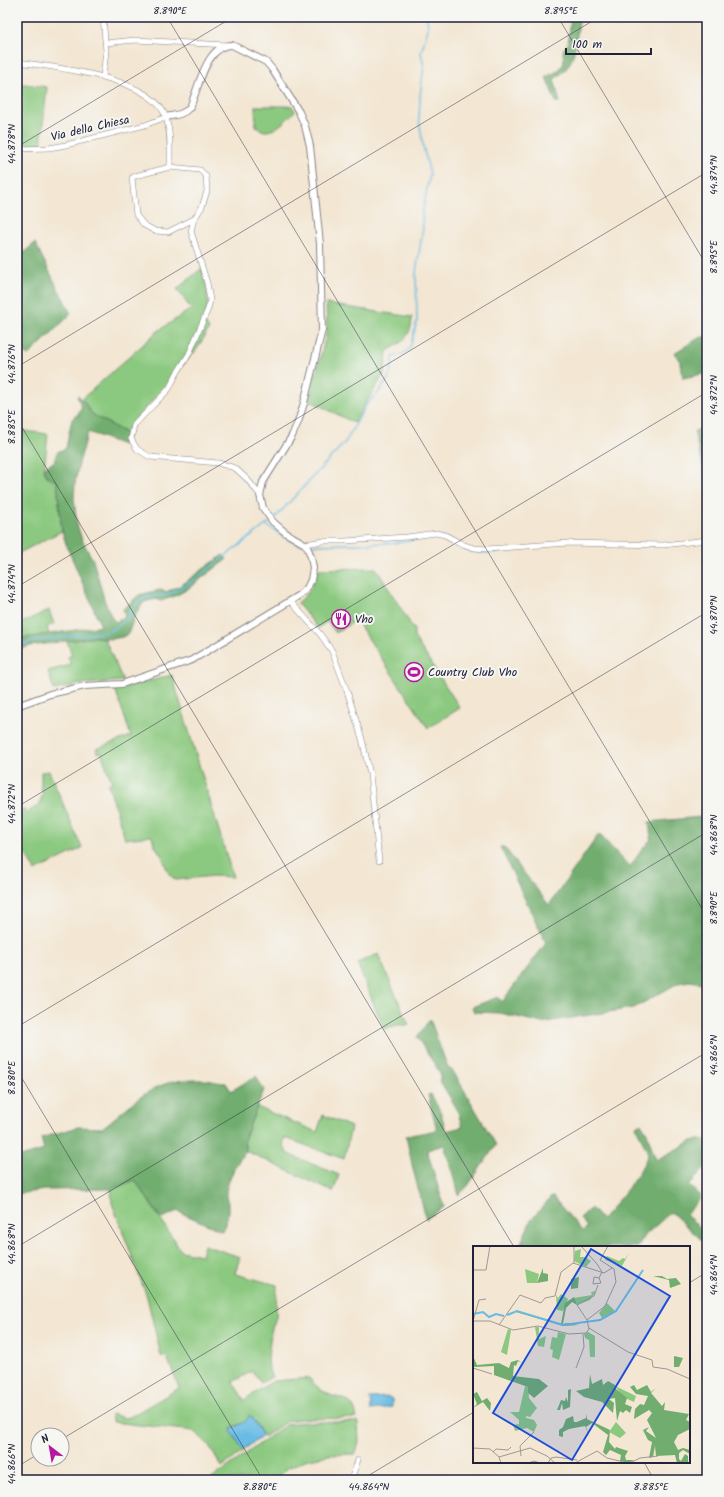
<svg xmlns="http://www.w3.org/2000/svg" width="724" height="1497" viewBox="0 0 724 1497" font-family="Kalam,sans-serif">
<rect width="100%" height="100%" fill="#f6f6f2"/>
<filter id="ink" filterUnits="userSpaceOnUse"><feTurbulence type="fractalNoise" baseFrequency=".025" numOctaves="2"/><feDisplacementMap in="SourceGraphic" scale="8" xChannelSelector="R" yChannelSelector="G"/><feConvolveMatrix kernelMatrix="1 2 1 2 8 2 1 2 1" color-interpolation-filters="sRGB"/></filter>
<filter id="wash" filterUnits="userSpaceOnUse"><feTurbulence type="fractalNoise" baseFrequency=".012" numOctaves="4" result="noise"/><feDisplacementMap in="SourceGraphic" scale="16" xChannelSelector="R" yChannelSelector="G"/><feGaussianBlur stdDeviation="0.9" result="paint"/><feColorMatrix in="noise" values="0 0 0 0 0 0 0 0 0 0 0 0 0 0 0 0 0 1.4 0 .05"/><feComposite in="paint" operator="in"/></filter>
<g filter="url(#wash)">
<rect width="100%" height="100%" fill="#f3e6d2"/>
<path fill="#8cc980" stroke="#57765e" d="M17,83L47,87L41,146L17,147Z
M255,106H292L295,111C285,121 269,140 256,126Z
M202,268L207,290L208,308L204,321L209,329L197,349L131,425L129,430V435L92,414L82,399L158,331L191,309L177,289Z
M326,304L412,317C412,336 402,343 387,351L385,372L354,423L309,400L326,336L327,326Z
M17,430L48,434L44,471L47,476L57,482L62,531L19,553L17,550Z
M376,568L414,630V637L460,708L428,728L356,620L336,633L327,621L318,628L297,603C309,594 315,584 317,569Z
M49,610L54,624L47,627L49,634L17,639V625Z
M96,637L105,639L123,681L81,684L54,690L48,671L71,665L68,657L72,655L67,641Z
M172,675L233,877L213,876L176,880L173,878L167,870L163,858L154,844L152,836L125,839L108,784L112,783L101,752L97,753L96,749L131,736L115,689L131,686Z
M49,771L82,848L35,871L17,839V813L24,809L26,813L39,805L43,793L41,788V772Z
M378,954L409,1025H397L384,1029L357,963Z
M257,1107L317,1132L323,1115L351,1127L344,1159L285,1138C282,1144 284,1148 288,1154L339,1175L333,1192L246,1151L244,1141Z
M135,1180L181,1251L201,1255L204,1245L240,1257L235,1274L277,1285L276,1317L271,1332L268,1358L269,1370L272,1377L261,1383L252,1371L233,1382L244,1400L273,1381L309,1378C313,1383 318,1388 323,1391C338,1402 352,1393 357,1418L302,1419L287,1421L264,1437L251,1416L244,1423L233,1427V1434L244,1451L222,1467L208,1444L194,1431L112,1422L111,1414L125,1418L130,1417L179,1388L167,1357L161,1356L147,1297L112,1203L111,1189Z
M304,1422H358L359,1441L356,1454L328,1455L305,1460L288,1468L273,1480H210L280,1429L288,1424Z"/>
<path fill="#71ad6e" stroke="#4a6854" d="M571,17H580C574,42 579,64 554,79L560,102H556L546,77L558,71L564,63L563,52L564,48L568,44Z
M35,243L71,314L28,356L17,344V258Z
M707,336V373L683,378L679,358H678L674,353L699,338Z
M78,395L82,399L92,414L129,435L123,445L88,432L79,463L75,483L74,498L77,524L82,540L93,560L105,602L112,618L116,622L125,616L123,609L139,595L160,590L166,592L180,586L223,555L227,559L186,590L177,595L161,601L156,599L144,602L136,613L128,634L122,637L111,639L96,637L30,646L17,650V639L101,626L67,547L62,531L57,482L47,476L44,471L46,466L54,462L57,452L66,448L72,419L75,416H78V413L82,408L77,396Z
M707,427V480H706L694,431Z
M700,817L707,818V984L690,981L678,983L634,1008L546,1022L542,1023L500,1013L474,1012L472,1007L498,997L502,1002L546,943L500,847H504L549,905L599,834L630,867L640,852L651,839L649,822Z
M430,1019L448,1068L453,1071L496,1145L467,1187L459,1195L444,1145L427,1150L444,1207L426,1219L413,1169L406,1136L437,1130L428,1095L431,1094L441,1113L446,1131L462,1127L457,1109L440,1081V1073L417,1037Z
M256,1076L264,1090L246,1134L244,1141L246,1151C239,1157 225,1185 226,1195C226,1198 228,1201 228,1204C229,1213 226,1224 222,1231L177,1211L161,1219L135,1180L111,1189L44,1190L17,1194V1158L44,1150L41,1138L78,1127L102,1128C122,1113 141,1092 165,1084C175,1080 188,1080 198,1080C208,1079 216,1083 226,1083L231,1091Z
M641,1123L647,1133L656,1160L690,1142L695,1140H707V1167L689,1185L701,1197L686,1215L707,1234V1245L671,1212L643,1237L638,1247H519L531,1220L552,1196L583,1232L587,1227L580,1218L591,1208L602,1220C616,1203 642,1174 648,1153L636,1126Z"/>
<path fill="#68bce4" stroke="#456f90" d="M389,1397L392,1399V1407L371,1410L370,1398Z
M249,1415L251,1416L263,1436L243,1450L231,1431V1429C237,1425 247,1424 249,1415Z"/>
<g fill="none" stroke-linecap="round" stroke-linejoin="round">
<path stroke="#68bce4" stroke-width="1.5" d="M273,520L346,441L367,404L379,392L388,379L392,367L393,357L403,354L410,348L417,321L416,272L423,228L422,214L430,174L423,146L419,119L420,96L424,66L421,53L428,29L427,17
M266,525L282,536L301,545
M312,545L395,543L433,537L445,538L464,549L475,552L488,553L513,550
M17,645L60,637L108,632L117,627L125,621L132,609L139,601L148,597L167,595L190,583L270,522"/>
</g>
</g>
<g filter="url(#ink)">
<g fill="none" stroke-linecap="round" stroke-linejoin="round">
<g stroke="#8a8486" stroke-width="6">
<path id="minor" d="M106,43L135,40L227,45
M17,62C53,67 154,77 166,118C171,133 170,151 170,167L135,176L132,178L136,215L144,225L155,231L168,232L194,219L202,207L207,191L206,176L200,170L170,167
M103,77L106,51L103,17
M17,149L49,148L66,145L145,125L166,117
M194,219L191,231L207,283L210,300L208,309L189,354L176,375L169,389L134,425L131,439L137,449L150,457L218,463L235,468L247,479L260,495
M305,544L323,541H345L407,537L436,533L445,535L462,544L474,548L487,549L568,543L663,545L707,540
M290,601L320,634L332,651L347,691L362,739L370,774L379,861
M351,1480L358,1460
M701,1480L707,1477"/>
</g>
<g stroke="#8a8486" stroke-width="8">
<path id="tertiary" d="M17,706L50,694L85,686L122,684L192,660L300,595L307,588L311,580L313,568L311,557L308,549L305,544L286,533L273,522L263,508L260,495L263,482L292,436L298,422L304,403L322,330L320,244L310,146L305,126L299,112L272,69L266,62L232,45C210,44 201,77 195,94C193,99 192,104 189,108C183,115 175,115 166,117"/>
</g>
<use href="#minor" stroke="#fff" stroke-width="5"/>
<use href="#tertiary" stroke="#fff" stroke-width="6"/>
</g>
</g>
<path fill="none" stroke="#22223b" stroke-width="1" stroke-opacity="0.45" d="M167,17L707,917M558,17L707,266M17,147L233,17M17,367L599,17M17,419L514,1247M17,587L707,172M17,807L707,392M17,1027L707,612M17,1070L263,1480M17,1247L707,832M689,1283L707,1272M62,1439L707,1052M644,1462L654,1480M17,1467L38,1454M361,1480L474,1412"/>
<defs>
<g id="restaurant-ring" transform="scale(1)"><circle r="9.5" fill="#f6f6f2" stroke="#b5179e" stroke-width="1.5"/><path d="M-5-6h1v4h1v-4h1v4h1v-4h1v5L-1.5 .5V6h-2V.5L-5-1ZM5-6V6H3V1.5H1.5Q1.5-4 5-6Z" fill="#b5179e"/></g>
<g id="stadium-ring" transform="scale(1)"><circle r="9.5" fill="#f6f6f2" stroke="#b5179e" stroke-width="1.5"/><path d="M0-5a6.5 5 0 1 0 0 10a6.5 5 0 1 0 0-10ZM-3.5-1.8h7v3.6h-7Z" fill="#b5179e"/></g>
</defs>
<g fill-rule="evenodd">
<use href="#restaurant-ring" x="341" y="619"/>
<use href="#stadium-ring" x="414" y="672"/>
</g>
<g text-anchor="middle" stroke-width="4" stroke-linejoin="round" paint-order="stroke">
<g font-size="12" fill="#22223b" stroke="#f6f6f2">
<text transform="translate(90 128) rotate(-13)" y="4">Via della Chiesa</text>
</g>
<g font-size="12" fill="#22223b" stroke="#f6f6f2" text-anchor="start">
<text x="355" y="623">Vho</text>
<text x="428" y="676">Country Club Vho</text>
</g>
</g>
<g transform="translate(473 1246)">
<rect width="217" height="217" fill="#f3e6d2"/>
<path d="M108,3L107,11H112L118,15L113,21L101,15L102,5ZM156,7L149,20L132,14L134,10L146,15L150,12L152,13ZM52,23L66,28L64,37H54ZM123,45L117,54L104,59L101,54V52L119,49L118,46ZM88,48L95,53L90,65L84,64L83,49L85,52ZM134,57L142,65L129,72L126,67ZM62,81H66V93L73,90L71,101L65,100ZM35,83L38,84L34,109L28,106ZM85,86L93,88L86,114L79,111L80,104L77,103L79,91L84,92ZM115,86L122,90V111H117L116,94L112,92L111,88ZM52,140L55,141L56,152L64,162L57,171L53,170V172L61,174L64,179L61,186L54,182L42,185L40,179L46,178V174L37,166H46ZM142,140L163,150L161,156L150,151ZM143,176L153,187L147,192L136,186Z" fill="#8cc980"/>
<path d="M70,22V27L75,28V35L64,37ZM180,30H189L194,33L203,32L208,38L197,42L196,34ZM106,31L105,42L98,43V33ZM101,51L104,59L99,56L93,62L90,78L94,77L106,79L90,80L43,66L32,71L44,65L88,78L92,57ZM0,110L4,119L26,117L36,122L38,116L45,114L49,117L45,115L43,120L41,119L40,130L66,133L75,140L61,152L55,147V141L21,129V120L1,121ZM201,110L210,112L206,121H201ZM117,128L119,138L129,133L130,139L135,135L142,139L143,143L154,152L152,158L159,161L157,167L153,164L150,167L147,165L144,175L142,152L136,153L141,157L140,167L129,156L111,151L103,145L116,142ZM161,139L164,144L174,139L178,146L183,142L178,147L189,160L192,156L191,164L216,168L213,174L217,176V183L205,189L201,196L205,204L210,202L217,204V208L210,204L206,207V213L208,215L212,208L215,210V217H204L202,209L183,210L182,200L180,211L176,212L179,196L175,194L170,184L176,181L173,185L183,192L174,174L179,167L176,164L161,173L162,163L167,158L171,159L175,150L163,148L157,141ZM98,143L97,161L90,164L89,157L87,164H84L88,154L92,155L93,151L95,156V144ZM4,146L9,155L14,152L18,157L17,165L10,156L0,162L4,158L0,148ZM114,168V173L137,184L136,196L142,203L143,201L155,205L152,210L153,214H161L156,217L147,215L148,209L137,204L133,209L130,206L135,189L119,177L113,181L117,192L112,180L96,183L90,186V191L86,190V184L90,181L93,173L100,170L101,176H104L113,172Z" fill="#71ad6e"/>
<path fill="none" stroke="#68bce4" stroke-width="2" d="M0,68L10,66L16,71L23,68L31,70M34,69L44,65L90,79L127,74L143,65L170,24"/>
<path fill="none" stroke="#9f9896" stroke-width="1" d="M101,0V17M108,0L124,18L129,26M127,14L135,0M0,24H13L17,0M126,32L128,37L120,38L121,31L126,32L129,26M114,74L104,59L121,50L125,39M0,75H17L40,84L65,80L96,88L113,87L116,83L114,74L132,60L143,36L141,23L127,14M0,75L6,54L13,53M26,79L47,49L68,57L72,52L82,50L88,26L100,17L131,27L139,22M116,82L155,106L179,114L180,121L194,123L217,133M0,122L19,128M103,122L111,101L110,88M0,202L17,203L26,211L28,217M20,206L23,203L35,204L38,201M48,210L47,200L61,186M26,211L57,202L74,210L82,217M55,217L61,215L67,217M75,217L78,212L83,211L104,214M102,217L124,205L134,212L155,217M157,217L167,212L185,210"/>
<path fill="#1d4ed8" fill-opacity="0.15" stroke="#1d4ed8" stroke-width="2" d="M118,3L197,50L99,214L20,167Z"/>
<rect width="217" height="217" fill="none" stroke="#22223b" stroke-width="2"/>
</g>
<rect width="724" height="1497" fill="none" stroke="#f6f6f2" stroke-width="44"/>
<g transform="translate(50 1447) rotate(329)"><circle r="19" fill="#f6f6f2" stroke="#a1a1a9"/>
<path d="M0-3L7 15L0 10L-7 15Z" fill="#b5179e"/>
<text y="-6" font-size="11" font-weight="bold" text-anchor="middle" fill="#22223b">N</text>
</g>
<path d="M566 48v6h85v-6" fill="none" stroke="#22223b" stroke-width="2"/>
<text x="572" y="48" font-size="12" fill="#22223b" stroke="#f6f6f2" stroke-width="3" paint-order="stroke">100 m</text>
<rect x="22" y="22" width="680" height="1453" fill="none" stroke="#22223b" stroke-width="1.5"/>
<g font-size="10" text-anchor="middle" fill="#22223b">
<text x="170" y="14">8.890°E</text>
<text x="561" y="14">8.895°E</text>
<text transform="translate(11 144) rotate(-90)" y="4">44.878°N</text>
<text transform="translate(713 175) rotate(-90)" y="4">44.874°N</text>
<text transform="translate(713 257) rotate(-90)" y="4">8.895°E</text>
<text transform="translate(11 364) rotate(-90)" y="4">44.876°N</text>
<text transform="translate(713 395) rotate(-90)" y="4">44.872°N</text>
<text transform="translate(11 427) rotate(-90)" y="4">8.885°E</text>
<text transform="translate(11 584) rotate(-90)" y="4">44.874°N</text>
<text transform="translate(713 615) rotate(-90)" y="4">44.870°N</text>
<text transform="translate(11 804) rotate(-90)" y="4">44.872°N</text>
<text transform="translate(713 835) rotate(-90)" y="4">44.868°N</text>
<text transform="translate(713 908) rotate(-90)" y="4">8.890°E</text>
<text transform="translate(713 1055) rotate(-90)" y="4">44.866°N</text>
<text transform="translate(11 1078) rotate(-90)" y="4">8.880°E</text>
<text transform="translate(11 1244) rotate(-90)" y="4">44.868°N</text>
<text transform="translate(713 1275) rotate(-90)" y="4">44.864°N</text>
<text transform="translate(11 1464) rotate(-90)" y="4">44.866°N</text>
<text x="260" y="1490">8.880°E</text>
<text x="369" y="1490">44.864°N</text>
<text x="651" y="1490">8.885°E</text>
</g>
</svg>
